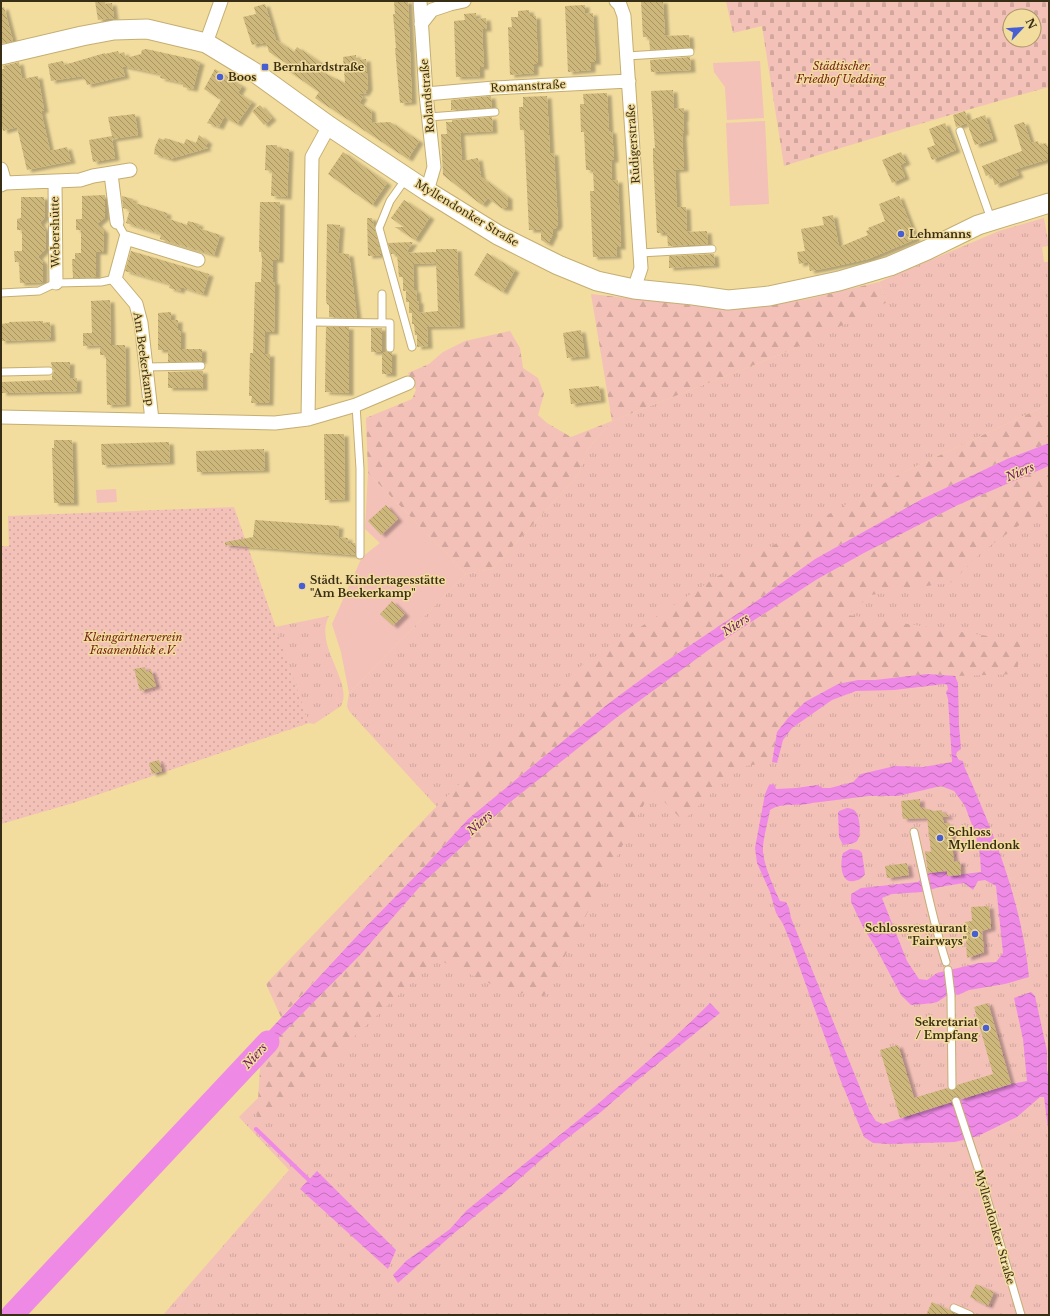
<svg xmlns="http://www.w3.org/2000/svg" width="1050" height="1316" viewBox="0 0 1050 1316" font-family="'Libre Baskerville',serif">
<defs>
<pattern id="grass-tufts" width="24" height="20" patternUnits="userSpaceOnUse"><rect width="24" height="20" fill="#f3c1b8"/><path d="M3 7l-1-3M5 7V3M7 7l1-3M15 17l-1-3M17 17v-4M19 17l1-3" fill="none" stroke="#d1a69d"/></pattern>
<pattern id="forest-firs" width="22" height="20" patternUnits="userSpaceOnUse"><rect width="22" height="20" fill="#f3c1b8"/><path d="M5 1l3.5 6h-7zM16 11l3.5 6h-7z" fill="#d1a69d"/></pattern>
<pattern id="cemetery-stones" width="16" height="16" patternUnits="userSpaceOnUse"><rect width="16" height="16" fill="#f3c1b8"/><path d="M2 7V4a2 2 0 0 1 4 0v3zM10 15v-3a2 2 0 0 1 4 0v3z" fill="#d1a69d"/></pattern>
<pattern id="garden-dots" width="8" height="8" patternUnits="userSpaceOnUse"><rect width="8" height="8" fill="#f3c1b8"/><path d="M2 2h.1M6 6h.1" fill="none" stroke="#d1a69d" stroke-width="1.8" stroke-linecap="round"/></pattern>
<pattern id="water-waves" width="16" height="10" patternUnits="userSpaceOnUse"><rect width="16" height="10" fill="#ee8ae5"/><path d="M0 5q4-4 8 0t8 0" fill="none" stroke="#c271b8"/></pattern>
<pattern id="building-back-hatch" width="6" height="6" patternUnits="userSpaceOnUse"><rect width="6" height="6" fill="#cdb77a"/><path d="M-1 5l2 2M0 0l6 6M5-1l2 2" fill="none" stroke="#a79563"/></pattern>
<filter id="shadow"><feDropShadow dx="4.5" dy="2.5" stdDeviation="1" flood-color="#0004"/></filter>
</defs>
<rect width="100%" height="100%" fill="#f2dc9e"/>
<path fill="url(#grass-tufts)" d="M1044,218L1049,246L1042,247L1044,262H1049V404L904,472L447,798L437,807L349,711L347,706L349,693L466,574L492,569L578,475L587,450L612,421L784,353L887,302L879,282L999,231Z
M1049,505V1315H163L289,1170L239,1117L458,897L691,701L979,532Z
M329,616C313,645 354,682 341,706L314,724L309,723L275,627Z"/>
<path fill="url(#forest-firs)" d="M879,282L887,302L872,311L784,353L612,421L587,450L578,475L492,569L466,574L368,473L366,418L412,399L416,390L408,373L429,364L443,352L465,341L510,331L520,348L523,368L538,378L544,394L538,415L547,423L571,437L612,421L591,294L716,308L759,307L808,299Z
M1049,404V443L1009,458L922,499L815,559L758,600L662,664L609,703L468,819L427,864L355,938L281,1017L266,984L434,809L578,668L718,576L904,472Z
M1049,466V513L1045,507L984,550L952,582L871,595L848,615L1021,641L1017,674L955,676L927,674L875,680H858L818,696L805,702L775,745L772,762L738,767L683,821L652,789L544,996L506,991L437,959L256,1129L261,1055L361,954L424,882L508,804L616,718L710,649L816,580L864,553L958,505Z"/>
<path fill="url(#cemetery-stones)" fill-rule="evenodd" d="M726,1H1049V87C960,111 872,138 784,166L762,26L733,33ZM1010,16H1034V40H1010Z"/>
<path fill="#f3c1b8" d="M760,61L764,118L727,120L725,87L714,72L713,63Z
M765,121L769,204L730,206L726,123Z
M368,473L466,574L349,693L341,652L332,624L362,557L380,543L365,529Z
M116,489L117,502L97,503L96,490Z"/>
<path fill="url(#garden-dots)" d="M234,507L309,723L73,803L1,824V546H9L8,516Z"/>
<path fill="url(#water-waves)" fill-rule="evenodd" d="M1049,443V466L958,505L864,553L816,580L710,649L616,718L508,804L424,882L361,954L249,1068L242,1060L355,938L427,864L468,819L609,703L662,664L758,600L815,559L922,499L1009,458Z
M927,674L955,676L958,683L959,725L961,749L957,752L956,755L959,760L963,761L964,766C994,833 1022,903 1029,977L1005,984L969,990L958,995C949,991 945,998 937,1002C930,1004 919,1004 911,1005L901,995L876,948L864,929L851,902V894L861,888L918,882L927,873L947,871V876C959,875 969,873 981,872L980,855L976,836L965,806L954,791L941,786L898,796H869L812,803C798,807 782,802 770,810C768,822 764,835 763,847C762,862 774,888 780,901L786,902L789,908L791,918L870,1112L876,1121L883,1124L1011,1084L1027,1081L1023,1039L1014,998L1031,992L1035,996L1047,1051V1070L1049,1077V1136L1044,1097H1040L1017,1117L978,1136L955,1142L890,1144L873,1143L864,1137L840,1079L790,941L783,924L776,913L770,892L757,863L755,848L765,794L769,785L774,784L776,789L796,788L817,785L823,788H830L853,782L861,774L895,766L923,767L952,762L948,699L946,692L948,689L947,685L945,684L894,690L856,691L832,700L792,728L783,740L777,763L772,762L777,732L788,718L805,702L838,684L858,680H875ZM985,880L996,886L1003,953L996,962L979,963L937,973L927,980L919,979L907,961L882,898L892,894L922,892L940,887L964,883L973,890L978,881Z
M847,808C850,808 854,809 856,812C860,818 862,837 856,842C852,844 847,844 843,845L839,837L838,813L839,811Z
M850,849L859,850L862,853L865,874C862,878 860,880 854,881C840,884 840,862 843,853Z
M710,1003L720,1013L634,1083L601,1112L551,1151L507,1190L453,1234L398,1283L393,1275L406,1261L450,1229L466,1211C549,1143 635,1078 710,1003Z
M317,1171L396,1250L388,1269L300,1189Z"/>
<g fill="none" stroke-linecap="round" stroke-linejoin="round">
<path stroke="#ee8ae5" stroke-width="4" d="M256,1129L312,1183"/>
<path stroke="#ee8ae5" stroke-width="23" d="M12,1315L268,1042"/>
</g>
<path fill="url(#building-back-hatch)" filter="url(#shadow)" d="M95,1H104L105,4L112,3L114,18L98,20Z
M394,1H408L412,102L400,103L395,48H396L393,14H395Z
M641,1H663L665,36L689,35L690,47L650,50L649,37H643Z
M265,4L276,40L294,52L297,47L324,65L320,71L345,83L343,57L356,55V60L366,59L368,88L365,93H367L358,94L363,97L359,103L371,110L372,123L390,122L419,141L408,159L315,98L319,92L283,67L286,63L269,52L266,42L260,44L259,43L252,45L243,17L256,14L254,7Z
M585,5V14L593,13L596,62H591V70L568,72L565,6Z
M4,7L13,41L1,44V8Z
M529,10L530,16H536L538,64H534V73L510,75L508,27H512L511,17H518V11Z
M476,13V19L486,18L487,29H482L484,67H480V76L456,77L454,21L465,20L464,14Z
M146,49L196,60V61L200,62L193,89L183,87V83L160,78L161,74L122,66L125,76L87,85L85,79H82V76L51,81L48,64L63,61L64,65L105,53V54L118,51L119,54L124,52L126,58L141,54L142,50Z
M690,57L691,70L651,72L650,60Z
M19,62L22,79L38,76L44,110L41,111L50,151L67,147L71,161L27,170L17,127L3,131L1,122V101L2,100L1,92V69H4L3,66Z
M215,69L242,86L238,93L252,102L237,124L224,117L219,127L207,123L221,100L204,89Z
M673,90L674,109L684,108V119H683L684,133H682L684,169L675,170L677,207H686L687,232L707,231L708,244L668,246L667,233H657L653,159V148H655L651,91Z
M607,93L609,131H612L614,160H611L612,181L618,180L621,247H616L617,256L593,257L590,191H594L593,170H586L584,132H581L580,104H584L583,94Z
M491,96L492,107L451,110V100Z
M547,96L550,153H554L558,224L556,228L553,229V234L548,244L541,240V230H529L524,130H520L519,107H523V97Z
M260,105L272,118L264,125L252,111Z
M965,111L968,121L985,115L993,139L975,145L967,123L956,127L953,115Z
M135,114L138,135L112,139L115,158L93,162L89,140L112,136L108,117Z
M492,117L493,131L460,133L462,161L478,158L481,177L508,197V208H501L488,198L482,205L443,175L441,134H447L446,122H452V120Z
M1024,122L1031,143L1038,141L1039,145L1046,143L1049,151V159L1016,169L1019,175L995,185L991,174L986,176L982,166L1022,151L1014,125Z
M945,123L956,150L932,160L927,148L935,145L929,129Z
M199,135L208,142L205,147L208,148L170,159L154,154L155,147L159,138L164,140L165,138L184,144L186,139L196,143Z
M266,145H277V148L289,149L287,197L271,196L272,171L265,170Z
M343,152L387,183L372,205L328,174Z
M901,152L906,162L900,165L905,177L892,183L882,160Z
M105,195V217L97,224L104,231L103,252H96V275L95,277L73,278L72,259H75V253H81V230H76V219H82V196Z
M122,196L133,199L130,210L123,208Z
M899,196L916,239L868,259L822,269L810,271L808,262L799,264L797,252L805,251L801,229L824,225L822,217L833,215L839,247L868,235L866,231L869,230L868,228L885,221L879,204Z
M21,197H44L45,217L40,223L45,230L46,249L38,257L43,262V282L20,283L19,262H15L14,251H22V230H17V219L21,218Z
M404,200L430,217L415,240L395,227H404L391,218Z
M132,202L167,213L166,218L187,225L188,221L199,224L198,228L220,235L214,255L160,239L161,234L126,223Z
M260,202H280L279,260H273V282H275L274,332H265L264,354H270L269,403H251L252,396H249L250,353H253L255,282H261L262,260L261,252H259Z
M367,218H372L381,255L368,256Z
M327,224L340,225L338,253L349,254L357,318L329,317V305L327,304L326,300Z
M413,242L406,253L436,252V249H457L460,326L427,327L428,346L417,347V335H415L414,324H412V313H417H409V302H413H406V291L416,290L417,301H419V313L438,311L436,263L413,264L414,290L403,291V277H399L397,254H391L388,243Z
M131,251L209,274L203,294L181,287L180,291L169,288L170,284L125,271Z
M487,253L515,270L503,292L474,275Z
M714,254L715,265L669,268V256Z
M110,300L111,345H125L126,404L107,405L106,355H100V345L83,346V333H92L91,301Z
M171,312V320H178V330H181V349H202V361L168,362V350H158V313Z
M43,321V323L50,322L51,339L1,341V324L9,323V322Z
M326,327H349V393L325,392Z
M371,328H382V352H371Z
M581,330L585,356L567,358L563,333Z
M382,352H392V374H382Z
M51,362H70V379L77,378V391L2,393V382L52,380V375L54,371L52,367Z
M203,371V388H168V372Z
M599,386L601,400L571,404L569,389Z
M324,434H344L345,499L325,500Z
M54,440H72L74,503H54L52,448H54Z
M169,442L170,462L102,465L101,444Z
M264,449L265,470L197,472L196,451Z
M386,505L398,519L381,535L368,521Z
M255,520L339,526L338,537L348,538L347,543H355V555L225,545V542L253,537Z
M392,601L405,614L393,626L380,614Z
M145,667L146,672L151,670L156,686L140,691L134,669Z
M159,760L162,771L152,774L149,763Z
M920,799V807L934,811L942,810V813L948,815V817H942L943,821L944,820V823H949L950,825L954,862L960,861L961,875L947,876V871L928,873L925,851L931,852L927,818L903,819L901,801Z
M907,863L909,875L887,878L885,866Z
M989,906L991,928L982,931L984,952L967,958L965,922L972,921L971,907Z
M988,1003L1011,1084L961,1099L959,1097L955,1096L952,1098L951,1102L900,1118L880,1050L898,1045L914,1098L947,1088L950,1090H954L957,1085L993,1074L974,1007Z
M976,1284L994,1292L988,1306L970,1297Z
M932,1302L949,1310L952,1312L958,1315H926Z"/>
<g fill="none" stroke-linecap="round" stroke-linejoin="round">
<g stroke="#c4ae72" stroke-width="9">
<path id="lane" d="M627,56L690,52
M429,117L495,112
M960,131L991,219
M407,177L390,201L379,228L412,347
M117,222L126,238
M640,253L712,249
M1,293L39,291L56,283L101,282L115,279
M382,294V323
M310,322L390,323V348
M146,367L201,366
M1,372L49,371
M356,405L360,469V555
M914,832C924,876 932,919 946,962
M948,970L951,995L952,1086
M956,1101L978,1168L1021,1315
M954,1308L970,1315"/>
</g>
<g stroke="#c4ae72" stroke-width="15">
<path id="street" d="M420,1L426,94L434,167L427,191
M616,1L620,5L624,16L641,268L634,289
M421,24L432,10L450,4L464,1
M206,43L221,1
M426,94L494,88L629,81
M1,169L5,183
M111,174L117,222
M55,182L56,283
M1,185L5,183L80,180L93,176L130,170
M1,417L275,423L308,419L356,405L408,383
M308,419L312,157L329,126
M152,420L141,323L136,304L115,279L126,238L198,260"/>
</g>
<g stroke="#c4ae72" stroke-width="21">
<path id="secondary" d="M1,55L82,36L114,30L147,29L206,43L257,74L329,126L427,191L498,235L558,265L597,281L634,289L693,295L728,300L769,296L839,281L890,266L927,250L978,225L1049,203"/>
</g>
<use href="#lane" stroke="#fff" stroke-width="7"/>
<use href="#street" stroke="#fff" stroke-width="13"/>
<use href="#secondary" stroke="#fff" stroke-width="19"/>
</g>
<g fill="#475fd3" stroke="#f2dc9e" stroke-width="1.5">
<rect x="261" y="63" width="8" height="8" rx="2"/>
<circle cx="220" cy="77" r="4"/>
<circle cx="901" cy="234" r="4"/>
<circle cx="302" cy="586" r="4"/>
<circle cx="940" cy="838" r="4"/>
<circle cx="975" cy="934" r="4"/>
<circle cx="986" cy="1028" r="4"/>
</g>
<g text-anchor="middle" stroke-width="3" stroke-linejoin="round" paint-order="stroke">
<g font-size="11" font-style="italic" fill="#732117" stroke="#f2dc9e">
<text x="841" y="70">Städtischer<tspan x="841" dy="13">Friedhof Uedding</tspan></text>
<text x="133" y="641">Kleingärtnerverein<tspan x="133" dy="13">Fasanenblick e.V.</tspan></text>
</g>
<g font-size="11" font-weight="bold" fill="#372e15" stroke="#f2dc9e" text-anchor="start">
<text x="273" y="71">Bernhardstraße</text>
<text x="228" y="81">Boos</text>
<text x="909" y="238">Lehmanns</text>
<text x="310" y="584">Städt. Kindertagesstätte<tspan x="310" dy="13">"Am Beekerkamp"</tspan></text>
<text x="948" y="836">Schloss<tspan x="948" dy="13">Myllendonk</tspan></text>
<text x="967" y="932" text-anchor="end">Schlossrestaurant<tspan x="967" dy="13">"Fairways"</tspan></text>
<text x="978" y="1026" text-anchor="end">Sekretariat<tspan x="978" dy="13">/ Empfang</tspan></text>
</g>
<g font-size="11" fill="#372e15" stroke="#f2dc9e">
<text transform="translate(528 86) rotate(-3)" y="4">Romanstraße</text>
<text transform="translate(427 96) rotate(-95)" y="4">Rolandstraße</text>
<text transform="translate(633 144) rotate(-94)" y="4">Rüdigerstraße</text>
<text transform="translate(467 213) rotate(31)" y="4">Myllendonker Straße</text>
<text transform="translate(55 232) rotate(-91)" y="4">Webershütte</text>
<text transform="translate(144 359) rotate(82)" y="4">Am Beekerkamp</text>
<text transform="translate(995 1227) rotate(74)" y="4">Myllendonker Straße</text>
</g>
<g font-size="12" font-style="italic" fill="#71186c" stroke="#f2dc9e">
<text transform="translate(1020 472) rotate(-23)" y="4">Niers</text>
<text transform="translate(736 625) rotate(-33)" y="4">Niers</text>
<text transform="translate(480 823) rotate(-42)" y="4">Niers</text>
<text transform="translate(255 1056) rotate(-47)" y="4">Niers</text>
</g>
</g>
<rect width="1050" height="1316" fill="none" stroke="#372e15" stroke-width="4"/>
<g transform="translate(1022 28) rotate(64)"><circle r="19" fill="#f2dc9e" stroke="#a79667"/>
<path d="M0-3L7 15L0 10L-7 15Z" fill="#475fd3"/>
<text y="-6" font-size="11" font-weight="bold" text-anchor="middle" fill="#372e15">N</text>
</g>
</svg>
